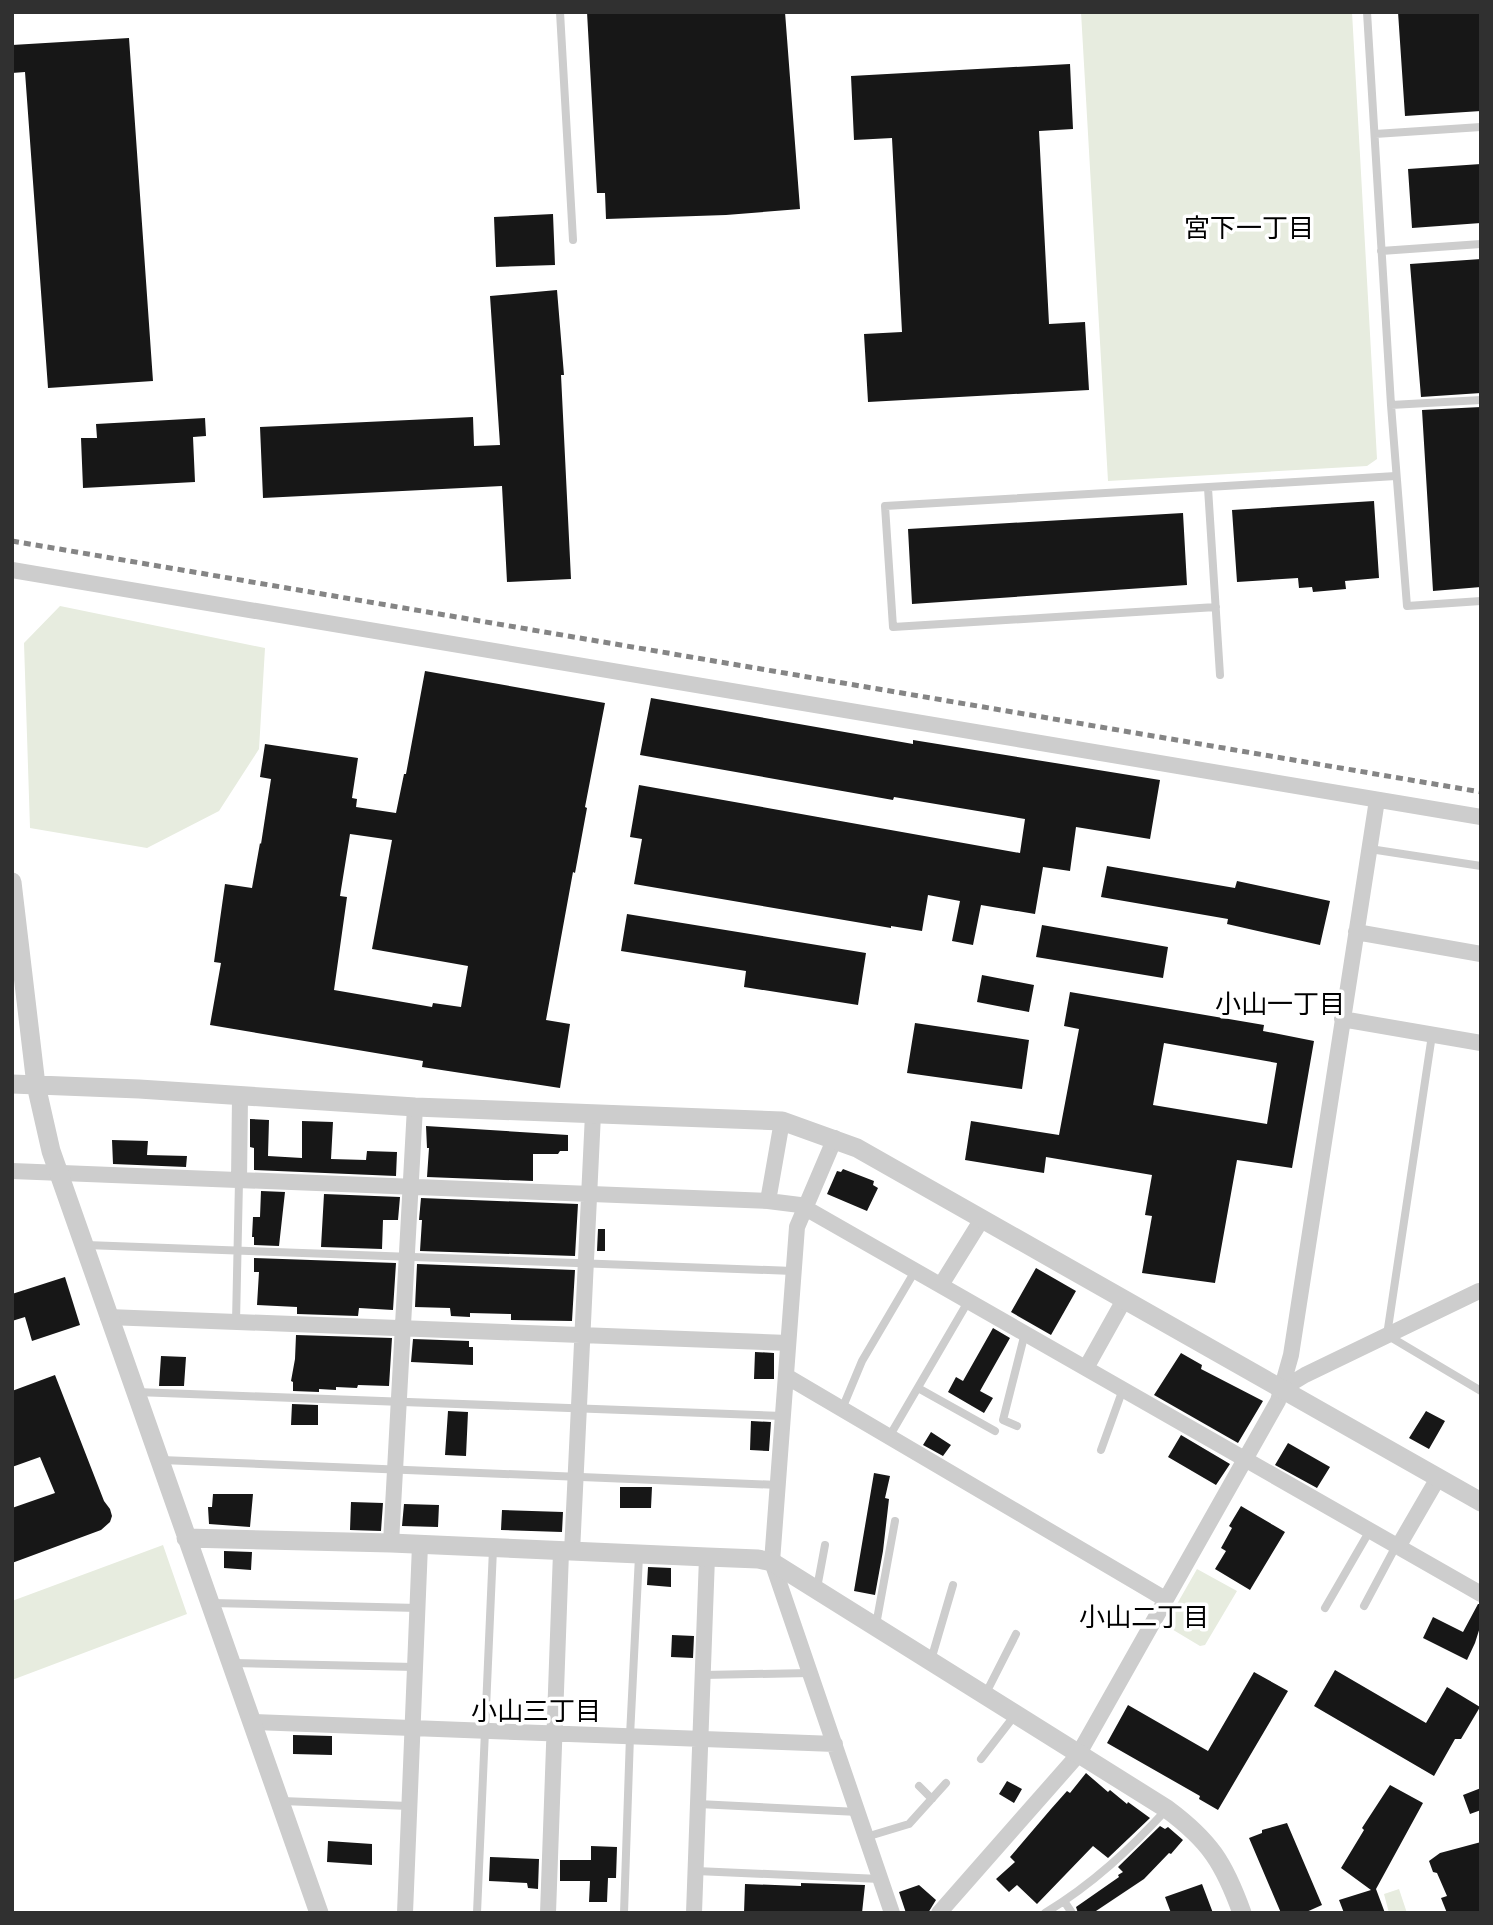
<svg xmlns="http://www.w3.org/2000/svg" width="1493" height="1925" viewBox="0 0 1493 1925" font-family="Jost,'Noto Sans JP',sans-serif">
<rect width="100%" height="100%" fill="#fff"/>
<path fill="#e7ecdf" d="M1081,12H1352L1377,459L1367,466L1108,481Z
M60,606L265,648L259,749L219,811L147,848L30,828L24,643Z
M163,1545L187,1614L12,1680V1601Z
M1197,1569L1237,1591L1205,1645L1200,1646L1165,1625Z
M1399,1889L1407,1913H1389L1384,1894Z"/>
<path fill="#171717" fill-rule="evenodd" d="M587,12H785L800,209L726,215L606,219L605,193H597Z
M1398,12H1481V111L1405,116Z
M129,38L153,381L48,388L25,72L12,73V45Z
M1070,64L1073,129L1039,131L1049,324L1085,322L1089,390L868,402L864,334L902,332L892,138L854,140L851,76Z
M1481,164V223L1412,228L1408,169Z
M553,214L555,265L496,267L494,217Z
M1481,259V393L1421,397L1410,264Z
M557,290L564,375H561L571,579L507,582L502,486L263,498L260,427L473,417L474,446L500,445L490,296Z
M1481,407V587L1433,591L1422,410Z
M205,418L206,436L193,437L195,482L83,488L81,438H97L96,424Z
M1374,501L1379,578L1345,581L1346,589L1313,592L1312,587L1299,588L1298,578L1237,582L1232,510Z
M1183,513L1187,585L912,604L908,529Z
M425,671L605,703L585,807L587,808L575,873L573,872L546,1020L570,1024L560,1088L422,1067L423,1061L210,1025L221,963L214,962L225,884L252,888L260,843L261,844L271,779L260,777L265,744L358,758L352,798L357,799L356,807L396,813L404,774H406ZM350,834L392,840L372,949L468,966L461,1007L433,1003L432,1007L334,990L347,897L340,896Z
M651,698L913,744V740L1160,780L1150,839L1076,827L1070,871L1043,867L1035,914L981,905L973,945L952,941L960,901L928,895L922,931L891,926V928L634,884L642,839L630,837L639,785L1020,853L1025,819L894,797L893,800L640,755Z
M1107,866L1235,888L1237,881L1330,901L1320,945L1227,924L1228,919L1101,897Z
M627,914L866,953L858,1005L744,987L746,971L621,951Z
M1042,925L1168,947L1163,978L1036,957Z
M982,975L1034,985L1029,1012L977,1002Z
M1070,992L1264,1025L1263,1031L1314,1041L1292,1168L1237,1160L1215,1283L1142,1273L1152,1216L1145,1215L1152,1175L1046,1157L1044,1173L965,1160L971,1121L1059,1135L1079,1029L1064,1026ZM1164,1043L1277,1063L1267,1124L1153,1105Z
M915,1023L1029,1040L1022,1089L907,1073Z
M250,1119L269,1120L268,1156L302,1158V1121L333,1122L331,1159L366,1160L367,1151L397,1152L396,1176L254,1170V1148L250,1147Z
M426,1126L568,1135V1151H560L558,1154H533V1181L427,1177L429,1148H427Z
M112,1140L148,1141L147,1155L187,1156L186,1167L113,1164Z
M843,1169L874,1181L873,1185L878,1188L867,1211L827,1194L837,1171L841,1172Z
M261,1191L285,1192L279,1246L254,1245V1237H252L253,1217H260Z
M324,1194L400,1197L398,1220H383L382,1249L321,1247Z
M421,1198L578,1204L575,1256L420,1251L422,1220H419Z
M598,1229H605V1251H597Z
M254,1258L396,1263L393,1310L359,1308L358,1316L297,1314V1307L257,1305L259,1272H254Z
M417,1264L575,1270L572,1321L511,1320V1314L470,1313V1317L451,1316L450,1308L415,1307Z
M1036,1268L1076,1291L1051,1335L1011,1312Z
M65,1277L80,1325L32,1341L25,1317L12,1321V1294Z
M993,1328L1010,1338L980,1391L993,1398L984,1413L948,1392L956,1377L963,1381Z
M296,1335L392,1338L389,1386L358,1385L357,1388L336,1387V1390L319,1389V1392L293,1391V1382L291,1381L295,1359Z
M413,1339L469,1341V1347H473V1365L411,1362Z
M755,1352L774,1353V1379H754Z
M1181,1353L1202,1365L1201,1369L1263,1401L1238,1443L1154,1395Z
M161,1356L186,1357L184,1386H159Z
M55,1375L104,1501L110,1509L112,1516L110,1522L101,1530L12,1563V1508L55,1493L40,1457L12,1467V1391Z
M292,1404L318,1405V1425H291Z
M448,1411L468,1412L466,1456L445,1455Z
M1426,1411L1445,1421L1429,1449L1409,1438Z
M751,1421L771,1422L769,1451L750,1450Z
M931,1432L951,1445L943,1456L923,1445Z
M1181,1435L1230,1464L1216,1485L1168,1457Z
M1288,1443L1330,1467L1317,1488L1275,1465Z
M874,1473L890,1476L885,1498L889,1499L883,1551L875,1595L854,1591Z
M620,1487H652L651,1508H620Z
M213,1494H253L250,1527L209,1524L208,1507H212Z
M351,1502L383,1503L381,1531L350,1530Z
M404,1504L439,1505L438,1527L402,1526Z
M1241,1506L1285,1532L1250,1590L1215,1569L1226,1551L1221,1548L1232,1528L1229,1526Z
M502,1510L563,1512L562,1532L501,1530Z
M224,1551L252,1552L251,1570L224,1568Z
M648,1567L671,1568V1587L647,1585Z
M1478,1604H1481V1624L1475,1643L1467,1660L1423,1638L1433,1617L1463,1632Z
M672,1635L694,1636L693,1658L671,1657Z
M1335,1670L1426,1723L1447,1687L1480,1707L1461,1739H1455L1434,1776L1314,1706Z
M1254,1672L1288,1691L1218,1810L1199,1799L1200,1796L1107,1743L1128,1705L1208,1751Z
M293,1735L332,1736V1755L293,1754Z
M1086,1773L1108,1792L1110,1790L1127,1804L1128,1802L1150,1818L1108,1858L1093,1846L1037,1904L1017,1885L1009,1892L996,1879L1015,1862L1010,1857L1051,1809L1067,1791L1070,1793Z
M1007,1781L1022,1789L1014,1803L999,1794Z
M1390,1785L1423,1803L1376,1889L1385,1913H1344L1339,1900L1371,1890L1341,1868L1364,1830L1362,1828Z
M1481,1788V1810L1470,1814L1463,1795Z
M1287,1823L1322,1905L1304,1913H1281L1249,1838L1262,1833V1830Z
M1160,1826L1165,1829L1168,1827L1183,1840L1171,1854L1169,1853L1144,1879L1093,1913H1078L1076,1907L1119,1877L1118,1875L1123,1872L1118,1867Z
M328,1841L372,1844V1865L327,1862Z
M1481,1842V1913H1447L1441,1898L1447,1896L1437,1873L1433,1872L1429,1861L1440,1853Z
M591,1846L617,1847L616,1878H608L607,1902H589L590,1881H560V1860H591Z
M490,1857L539,1859L538,1889L528,1888L527,1883L489,1881Z
M801,1883L865,1885L862,1913H744L745,1884L801,1886Z
M1202,1884L1213,1913H1171L1165,1897Z
M919,1885L936,1900L928,1913H906L899,1892Z"/>
<g fill="none" stroke-linecap="round" stroke-linejoin="round">
<path stroke="#cdcdcd" stroke-width="8" d="M560,12L573,240
M1367,12L1391,405L1407,606L1481,601
M1375,134L1481,127
M1381,251L1481,244
M1391,405L1481,400
M1208,488L1220,675
M1216,607L893,627L885,506L1396,476
M1370,849L1481,866
M1432,1035L1387,1335L1481,1391
M86,1245L793,1271
M236,1322L239,1181
M918,1388L995,1431
M136,1392L783,1416
M842,1409L862,1361L915,1271
M1017,1426L1003,1420L1025,1333
M889,1437L969,1300
M1101,1450L1123,1389
M161,1460L778,1485
M817,1588L825,1545
M211,1603L418,1608
M1364,1606L1396,1546
M1325,1608L1369,1532
M876,1625L895,1521
M931,1660L953,1585
M233,1663L415,1667
M703,1675L810,1673
M986,1693L1016,1634
M981,1759L1015,1715
M919,1786L932,1799
M282,1801L409,1806
M698,1804L858,1812
M866,1837L909,1824L946,1783
M696,1871L880,1879
M1064,1901L1072,1913
M477,1913L493,1549
M624,1913L630,1736L639,1556
M1045,1913C1093,1884 1130,1849 1167,1809"/>
<path stroke="#cdcdcd" stroke-width="16" d="M12,570L1481,817
M1356,932L1481,954
M1342,1019L1481,1043
M835,1138L797,1227L772,1562L892,1913
M12,1171L768,1201L800,1205L1481,1594
M239,1181L240,1097
M768,1201L782,1121
M941,1285L982,1219
M108,1317L788,1343
M1086,1368L1124,1300
M786,1376L1165,1599
M1282,1389L1305,1375L1479,1291L1481,1292
M391,1543L415,1107
M1398,1547L1438,1478
M572,1552L593,1114
M251,1722L835,1744
M405,1913L420,1545
M548,1913L561,1552
M694,1913L707,1557
M939,1913L1078,1755L1278,1401L1291,1355L1377,800"/>
<path stroke="#cdcdcd" stroke-width="19" d="M12,882L36,1085L51,1151L319,1913
M12,1084L139,1089L415,1107L782,1121L857,1148L1481,1502
M186,1538L391,1543L707,1557L758,1559L772,1562L1167,1809C1210,1841 1224,1863 1242,1913"/>
<path stroke="#858585" stroke-width="5" stroke-dasharray="7 5" stroke-linecap="butt" d="M12,541L1481,792"/>
</g>
<g text-anchor="middle" stroke-width="7" stroke-linejoin="round" paint-order="stroke">
<g font-size="26" fill="#000" stroke="#fff">
<text x="1249" y="237">宮下一丁目</text>
<text x="1280" y="1013">小山一丁目</text>
<text x="1144" y="1626">小山二丁目</text>
<text x="536" y="1720">小山三丁目</text>
</g>
</g>
<rect width="1493" height="1925" fill="none" stroke="#303030" stroke-width="28"/>
</svg>
